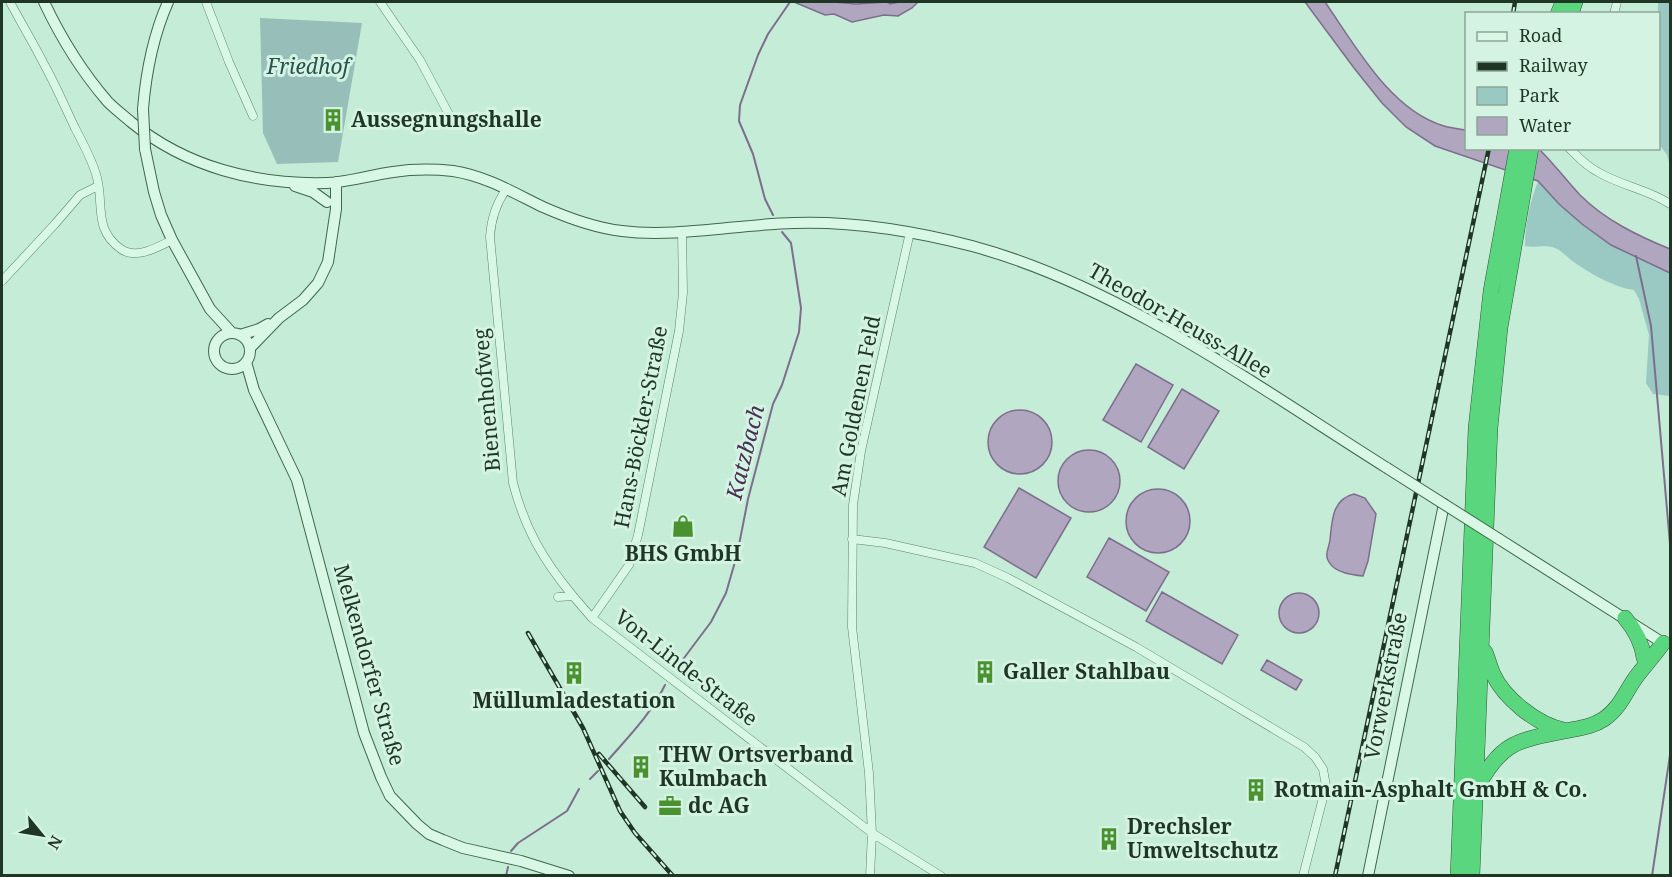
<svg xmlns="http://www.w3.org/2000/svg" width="1672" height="877" viewBox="0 0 1672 877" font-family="'Noto Serif',serif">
<rect width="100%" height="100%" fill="#c5ecd6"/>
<path fill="#99c9c2" d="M1658,2H1670V166L1667,155L1659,144Z
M1538,181L1559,204L1611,245L1670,273V396L1653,394L1646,383L1649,335L1639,299L1634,290C1613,287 1589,273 1571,260C1565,255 1560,249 1552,247C1545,245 1533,248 1525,246C1525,224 1530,202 1538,181Z"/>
<path fill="#98beb9" d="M260,18L362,23L338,162L277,164L263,133Z"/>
<path fill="#b1a6bf" stroke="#7d6e8d" stroke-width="1.5" d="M794,2H834L856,4L887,2L890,4L899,2H918L912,8L898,16L884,15L852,22L834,14L825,15Z
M1305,2H1325C1355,45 1390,110 1444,126C1451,128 1459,129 1466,130V148L1540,150C1554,164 1566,180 1580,195C1605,220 1638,236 1670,249V273L1611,245L1582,224L1559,204L1538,181L1435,146L1406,127L1382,103L1354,68Z
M1136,364L1173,385L1141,442L1103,420Z
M1182,389L1219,411L1184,469L1148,447Z
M988 442a32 32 0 1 1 64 0a32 32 0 1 1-64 0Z
M1058 481a31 31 0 1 1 62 0a31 31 0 1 1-62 0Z
M1019,488L1071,518L1036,578L984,547Z
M1126 521a32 32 0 1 1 64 0a32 32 0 1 1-64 0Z
M1354,494L1365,498L1376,514L1368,561L1363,576C1353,575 1335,573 1329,562C1324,555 1329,548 1330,540C1332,521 1332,499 1354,494Z
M1109,538L1169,572L1146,611L1087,577Z
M1162,592L1238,635L1222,664L1146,621Z
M1279 613a20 20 0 1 1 40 0a20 20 0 1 1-40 0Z
M1267,660L1302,680L1296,690L1261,670Z"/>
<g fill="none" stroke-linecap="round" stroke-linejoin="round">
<path stroke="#7d6e8d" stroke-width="2" d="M773,215L765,199L753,154L739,121L740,105L758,55L768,34L790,2
M1636,256L1651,326L1670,544
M675,670L711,622L726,593L737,555L748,499L773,404L782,385L799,332L801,308L791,243L782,232
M609,759C630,735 651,714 665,685
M590,779L598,771
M511,851L518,843L567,811L579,789
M506,876L508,867
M1652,876L1670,755"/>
<g stroke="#5c8567" stroke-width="9">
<path id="street" d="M10,2C21,23 34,44 45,66C56,86 65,107 75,128C83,143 91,158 96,174C105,201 92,229 121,249C136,260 158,247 172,240
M206,2L229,62L253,116
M380,2L420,60L453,122
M1614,14L1617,2
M1569,148C1578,157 1586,166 1598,172C1621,186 1648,189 1670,204
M507,188C497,202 491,220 490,237L513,483C525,529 543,560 573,596
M2,281L55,224L80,195L98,186
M852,539L885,543L975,563L1008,578L1136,647L1304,747L1315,757L1323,769L1326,786L1303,876
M558,597L573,596L592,618L872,833L941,876
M592,618L629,565L638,535L679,331L683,293L682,231
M870,876L872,833L869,773L852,627L853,505L861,451L910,232"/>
</g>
<g stroke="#3f6749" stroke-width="12">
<path id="secondary" d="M44,2C61,38 82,72 108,102C115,109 123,115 131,122C186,167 256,185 327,183C349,182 371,175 393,172C413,169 433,169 453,171C486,176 514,193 543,207C568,218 595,228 622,231C675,238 740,224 794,223C854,221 914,231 972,246C1120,286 1258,387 1387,468
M143,109C146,72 153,36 168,2
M145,149L154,192L161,215L172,240L210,309L232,333
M295,186L313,192L327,202
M214 351a18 18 0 1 1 36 0a18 18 0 1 1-36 0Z
M240,335L259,329L268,324
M250,348L279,318L303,300L318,283L328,262L336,209V182
M246,362L254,390L297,480L364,733L381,777L390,796L417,824L429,834L443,840L463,848L521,861L569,876
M1499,539L1663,643
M1368,876L1444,504"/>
</g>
<g stroke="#305337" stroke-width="16">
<path id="highway" d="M1558,14L1563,2
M1571,14L1575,2
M1625,618C1635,630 1642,642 1644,658
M1485,652C1488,659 1490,667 1493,674C1504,698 1537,725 1564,730
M1477,787C1503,741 1516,741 1565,731C1579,728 1592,727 1604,719C1622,707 1627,687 1640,672C1648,662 1656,653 1663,643
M1458,876L1476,428L1491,291L1517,148
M1472,876L1490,428L1500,328L1531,148"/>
</g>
<use href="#street" stroke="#d8f7e5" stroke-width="8"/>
<use href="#secondary" stroke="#d8f7e5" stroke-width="10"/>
<use href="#highway" stroke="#5ad67f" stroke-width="15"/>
<g stroke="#1f3624" stroke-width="4.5">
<path id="rail" d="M1513,14L1515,2
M528,633L583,728L620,811L635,833L673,876
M599,754L645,807
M1335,876L1489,148"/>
</g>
<use href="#rail" stroke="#d4f3e2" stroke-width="2" stroke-dasharray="7" stroke-linecap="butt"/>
<g stroke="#3f6749" stroke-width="12" stroke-linecap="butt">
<path id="secondary-bridge" d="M143,109L145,149
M1387,468L1499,539"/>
</g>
<use href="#secondary-bridge" stroke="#d8f7e5" stroke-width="10"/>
</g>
<defs>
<g id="building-bare" transform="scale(1.8)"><path d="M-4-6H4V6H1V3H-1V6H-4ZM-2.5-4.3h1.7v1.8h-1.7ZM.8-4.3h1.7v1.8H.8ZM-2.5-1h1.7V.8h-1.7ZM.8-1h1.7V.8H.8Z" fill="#4a912f" stroke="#d4f3e2" stroke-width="2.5" paint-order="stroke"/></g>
<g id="shop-bare" transform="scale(1.8)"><path d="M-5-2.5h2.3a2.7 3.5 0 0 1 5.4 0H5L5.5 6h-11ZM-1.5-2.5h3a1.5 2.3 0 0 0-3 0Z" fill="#4a912f" stroke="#d4f3e2" stroke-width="2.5" paint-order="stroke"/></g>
<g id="office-bare" transform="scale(1.8)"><path d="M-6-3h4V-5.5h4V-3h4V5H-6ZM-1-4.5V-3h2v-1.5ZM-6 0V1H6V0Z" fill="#4a912f" stroke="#d4f3e2" stroke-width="2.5" paint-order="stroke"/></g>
</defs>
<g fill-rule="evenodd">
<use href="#building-bare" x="333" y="120"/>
<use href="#shop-bare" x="683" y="526"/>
<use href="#building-bare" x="985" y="672"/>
<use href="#building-bare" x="574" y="673"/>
<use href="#building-bare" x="641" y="767"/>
<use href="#building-bare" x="1256" y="790"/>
<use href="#office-bare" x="670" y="806"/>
<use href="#building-bare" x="1109" y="839"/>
</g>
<g text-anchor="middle" stroke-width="6" stroke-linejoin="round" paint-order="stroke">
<g font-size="21" font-style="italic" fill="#275251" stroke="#d4f3e2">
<text x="308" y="74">Friedhof</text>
</g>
<g font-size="21" font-weight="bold" fill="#1f3624" stroke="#d4f3e2" text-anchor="start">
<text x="351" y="127">Aussegnungshalle</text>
<text x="683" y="561" text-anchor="middle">BHS GmbH</text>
<text x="1003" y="679">Galler Stahlbau</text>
<text x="574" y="708" text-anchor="middle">Müllumladestation</text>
<text x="659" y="762">THW Ortsverband<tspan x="659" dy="24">Kulmbach</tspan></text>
<text x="1274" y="797">Rotmain-Asphalt GmbH &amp; Co.</text>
<text x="688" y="813">dc AG</text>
<text x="1127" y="834">Drechsler<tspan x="1127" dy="24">Umweltschutz</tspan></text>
</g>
<g font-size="21" fill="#1f3624" stroke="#d4f3e2">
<text transform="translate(1180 321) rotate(30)" y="7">Theodor-Heuss-Allee</text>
<text transform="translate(487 400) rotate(-95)" y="7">Bienenhofweg</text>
<text transform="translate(856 406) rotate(-79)" y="7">Am Goldenen Feld</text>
<text transform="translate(641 427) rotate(-79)" y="7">Hans-Böckler-Straße</text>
<text transform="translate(369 665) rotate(74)" y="7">Melkendorfer Straße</text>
<text transform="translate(686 668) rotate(38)" y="7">Von-Linde-Straße</text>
<text transform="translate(1386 686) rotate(-79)" y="7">Vorwerkstraße</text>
</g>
<g font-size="22" font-style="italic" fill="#492f55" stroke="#d4f3e2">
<text transform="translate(745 452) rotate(-76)" y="8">Katzbach</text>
</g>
</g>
<rect width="1672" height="877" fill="none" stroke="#1f3624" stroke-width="6"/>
<rect x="1465" y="12" width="195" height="138" fill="#d4f3e2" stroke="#8ca796" stroke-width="1.5"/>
<rect x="1477" y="32" width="30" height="9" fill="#d8f7e5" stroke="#8ca796" stroke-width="1.5"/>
<text x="1519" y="42" font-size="18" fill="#1f3624">Road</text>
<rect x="1477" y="62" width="30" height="9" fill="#1f3624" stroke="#8ca796" stroke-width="1.5"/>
<text x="1519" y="72" font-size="18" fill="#1f3624">Railway</text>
<rect x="1477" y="87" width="30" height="18" fill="#99c9c2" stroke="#8ca796" stroke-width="1.5"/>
<text x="1519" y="102" font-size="18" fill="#1f3624">Park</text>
<rect x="1477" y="117" width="30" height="18" fill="#b1a6bf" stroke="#8ca796" stroke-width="1.5"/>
<text x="1519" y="132" font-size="18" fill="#1f3624">Water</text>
<g transform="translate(42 835) rotate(120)" stroke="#d4f3e2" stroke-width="4.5" paint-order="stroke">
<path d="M0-4.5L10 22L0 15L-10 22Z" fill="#1f3624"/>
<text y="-9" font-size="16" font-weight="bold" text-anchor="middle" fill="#1f3624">N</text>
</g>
</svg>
